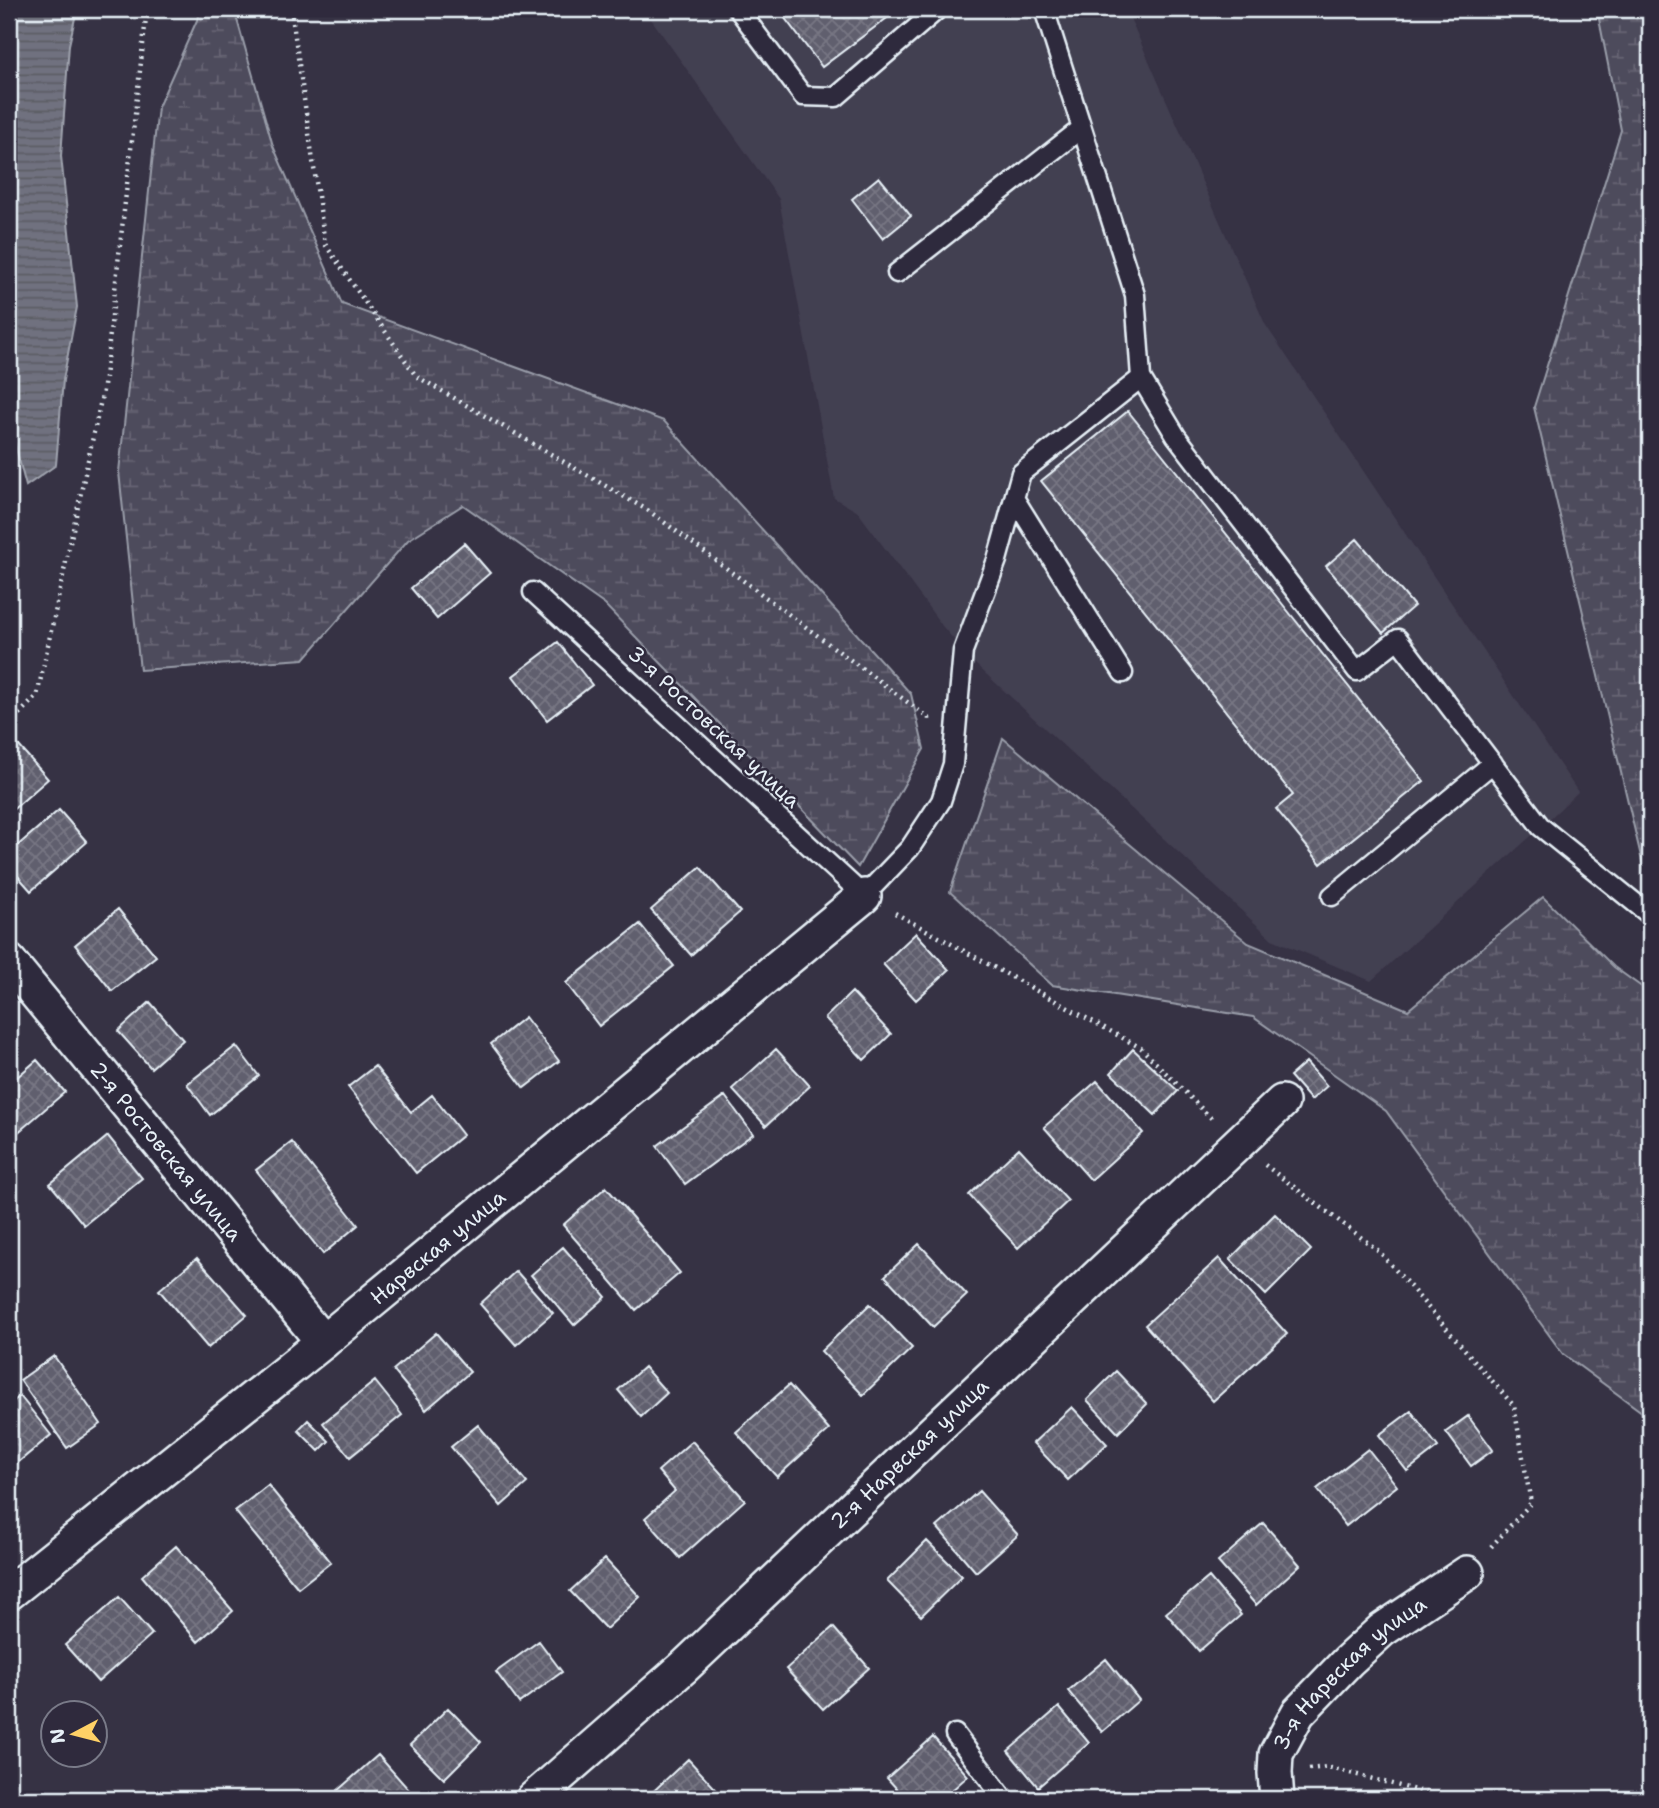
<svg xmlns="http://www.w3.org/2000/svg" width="1659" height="1808" viewBox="0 0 1659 1808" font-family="'Shantell Sans',sans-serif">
<defs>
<pattern id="wetland-marsh" width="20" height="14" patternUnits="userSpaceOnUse" patternTransform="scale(1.75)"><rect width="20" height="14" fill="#4d4b5c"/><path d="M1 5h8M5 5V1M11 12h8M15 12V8" fill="none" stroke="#676574"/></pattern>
<pattern id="water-rules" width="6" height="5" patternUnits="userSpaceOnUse" patternTransform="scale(1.75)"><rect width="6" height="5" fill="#70717f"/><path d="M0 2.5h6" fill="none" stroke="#5b5c64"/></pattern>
<pattern id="building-cross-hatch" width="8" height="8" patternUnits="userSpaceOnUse" patternTransform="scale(1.75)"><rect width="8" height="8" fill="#605e6e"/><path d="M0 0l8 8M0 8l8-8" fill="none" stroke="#777683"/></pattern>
</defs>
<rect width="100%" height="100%" fill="#363244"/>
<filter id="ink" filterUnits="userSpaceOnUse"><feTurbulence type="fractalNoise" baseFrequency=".0143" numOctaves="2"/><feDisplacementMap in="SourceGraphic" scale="14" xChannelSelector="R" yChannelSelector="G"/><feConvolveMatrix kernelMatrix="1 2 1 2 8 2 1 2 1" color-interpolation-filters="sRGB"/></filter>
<g filter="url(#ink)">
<path fill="#433f51" d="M644,9H1126L1265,324L1578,792L1541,827L1371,981L1272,939L973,662L943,627L858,512L834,498L779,199Z"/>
<path fill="url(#wetland-marsh)" stroke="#9a9eaa" stroke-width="2" d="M202,9H234L273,146L342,304L664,421L911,694L924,749L858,867L605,605L463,505L408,540L304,659L140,670L119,472L158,107Z
M1597,9H1650V888L1648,886L1534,407L1621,130Z
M1003,738L1248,943L1408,1010L1543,897L1614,967L1650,993V1418L1563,1354L1386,1111L1253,1017L1052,985L950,892Z"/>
<path fill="url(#water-rules)" stroke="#a0a4af" stroke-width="2" d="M9,9H77L69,45L61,156L77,307L63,380L56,465L26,486L9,422Z"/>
<path fill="url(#building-cross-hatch)" stroke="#e8f1f8" stroke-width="2" d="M778,9H899L822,67Z
M879,177L911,216L883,239L852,199Z
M1128,411L1424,781L1321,864L1276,809L1293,795L1041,481Z
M1357,539L1414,606L1383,633L1326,566Z
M464,543L490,573L437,619L411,588Z
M558,642L592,685L547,720L513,676Z
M12,738L48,779L9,813V740Z
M59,810L87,842L31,891L9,866V853Z
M700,867L740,912L691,955L651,910Z
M118,909L156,956L112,991L75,945Z
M640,924L674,966L599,1026L566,983Z
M916,933L949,970L916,1000L883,964Z
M852,992L891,1034L864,1060L825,1018Z
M150,1002L183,1040L151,1068L118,1031Z
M525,1017L559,1061L524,1088L491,1044Z
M236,1046L259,1076L210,1115L187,1084Z
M776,1049L810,1086L766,1126L732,1089Z
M1133,1049L1178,1091L1155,1115L1111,1073Z
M37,1060L65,1092L9,1140V1084Z
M1306,1062L1327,1086L1311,1100L1290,1076Z
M375,1066L411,1112L432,1095L463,1135L416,1173L348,1087Z
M1097,1081L1143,1133L1091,1180L1044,1127Z
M725,1096L753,1134L685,1184L657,1146Z
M108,1136L142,1178L84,1225L50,1184Z
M292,1142L358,1225L323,1254L256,1170Z
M1019,1148L1068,1201L1018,1248L969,1195Z
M606,1187L680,1273L636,1310L563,1225Z
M1275,1214L1311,1250L1266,1295L1230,1259Z
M919,1244L967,1295L933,1327L885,1276Z
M563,1247L606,1297L574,1325L531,1275Z
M197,1258L247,1315L208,1348L159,1290Z
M1219,1258L1287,1334L1213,1401L1145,1325Z
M516,1271L553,1313L516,1345L480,1304Z
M870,1304L912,1348L863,1395L821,1351Z
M436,1333L470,1372L426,1410L393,1370Z
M54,1356L101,1424L67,1448L20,1380Z
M644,1367L667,1393L641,1417L618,1390Z
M1116,1371L1147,1404L1118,1433L1087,1400Z
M375,1381L402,1415L350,1457L323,1423Z
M789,1385L829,1430L777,1477L736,1432Z
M20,1396L51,1435L9,1470V1405Z
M1072,1407L1107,1444L1068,1480L1033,1443Z
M1411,1411L1438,1447L1407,1471L1379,1435Z
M1468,1416L1493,1450L1471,1466L1446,1432Z
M308,1420L329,1441L319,1451L298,1430Z
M478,1425L527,1483L501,1506L451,1447Z
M692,1441L745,1500L680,1558L645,1518L675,1491L658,1471Z
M1368,1449L1397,1486L1346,1526L1317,1489Z
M268,1485L331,1562L298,1588L235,1511Z
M979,1491L1018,1535L976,1572L937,1527Z
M1263,1523L1300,1565L1256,1605L1218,1562Z
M927,1541L962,1576L921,1616L887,1581Z
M176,1546L233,1611L198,1642L142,1576Z
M605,1559L640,1597L606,1629L570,1591Z
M1209,1577L1241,1615L1199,1651L1166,1613Z
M119,1597L152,1634L98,1682L65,1645Z
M833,1627L869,1668L823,1709L786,1669Z
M539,1641L562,1672L519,1703L496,1672Z
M1106,1659L1139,1700L1102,1732L1068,1691Z
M1059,1707L1089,1743L1038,1787L1008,1751Z
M448,1708L481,1742L444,1779L410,1745Z
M933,1737L968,1776L942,1799H906L887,1778Z
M378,1755L417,1799H328Z
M688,1759L725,1799H645Z"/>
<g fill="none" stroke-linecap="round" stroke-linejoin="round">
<g stroke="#e8f1f8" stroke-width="23">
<path id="lane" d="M738,9L803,96L836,97L938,9
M1044,9L1135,295L1141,378
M897,273L1082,128
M1014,498L1123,673
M533,592L864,896L910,848L941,801L953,764L963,651L997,560L1021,473L1141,378L1176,436L1357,671L1398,639L1541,827L1650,915
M1332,896L1493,763
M955,1734L1004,1799"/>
</g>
<g stroke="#e8f1f8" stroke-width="38">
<g id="street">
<path id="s1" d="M9,961L323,1342"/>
<path id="s2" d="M9,1593L323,1342L864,896"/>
<path id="s3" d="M533,1799L684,1667L1282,1102"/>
<path id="s4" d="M1277,1799L1275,1773L1276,1754L1298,1713L1348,1661L1382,1630L1467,1573"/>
</g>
</g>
<path stroke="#e8f1f8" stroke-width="4.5" stroke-dasharray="2 5" stroke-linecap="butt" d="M291,9L325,244L416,376L649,511L929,718V720
M9,724L37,696L104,386L146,18L156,9
M895,913L1141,1048L1214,1121
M1265,1165L1379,1251L1514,1406L1531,1503L1489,1549
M1309,1769L1327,1767L1450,1799
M1232,1799L1242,1793"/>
<use href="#lane" stroke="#2f2a3d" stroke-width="18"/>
<use href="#street" stroke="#2f2a3d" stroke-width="33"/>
</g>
</g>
<g text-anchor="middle" stroke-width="5" stroke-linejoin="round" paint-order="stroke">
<g font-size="21" fill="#e8f1f8" stroke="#2f2a3d">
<text transform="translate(714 727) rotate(43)" y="7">3-я Ростовская улица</text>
<text dy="7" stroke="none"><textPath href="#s1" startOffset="247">2-я Ростовская улица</textPath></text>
<text dy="7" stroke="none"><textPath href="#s2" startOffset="551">Нарвская улица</textPath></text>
<text dy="7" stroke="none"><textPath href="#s3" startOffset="511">2-я Нарвская улица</textPath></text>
<text dy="7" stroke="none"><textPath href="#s4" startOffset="156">3-я Нарвская улица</textPath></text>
</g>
</g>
<rect width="1659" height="1808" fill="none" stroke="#2f2a3d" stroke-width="35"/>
<rect x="18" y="18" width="1624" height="1773" fill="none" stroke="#e8f1f8" stroke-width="2.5" filter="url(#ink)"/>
<g transform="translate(74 1734) rotate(263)"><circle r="33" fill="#2f2a3d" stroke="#797a88" stroke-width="2"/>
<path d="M0-5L12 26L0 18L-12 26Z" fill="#ffd166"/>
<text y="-10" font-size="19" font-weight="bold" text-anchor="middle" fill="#e8f1f8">N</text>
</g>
</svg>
